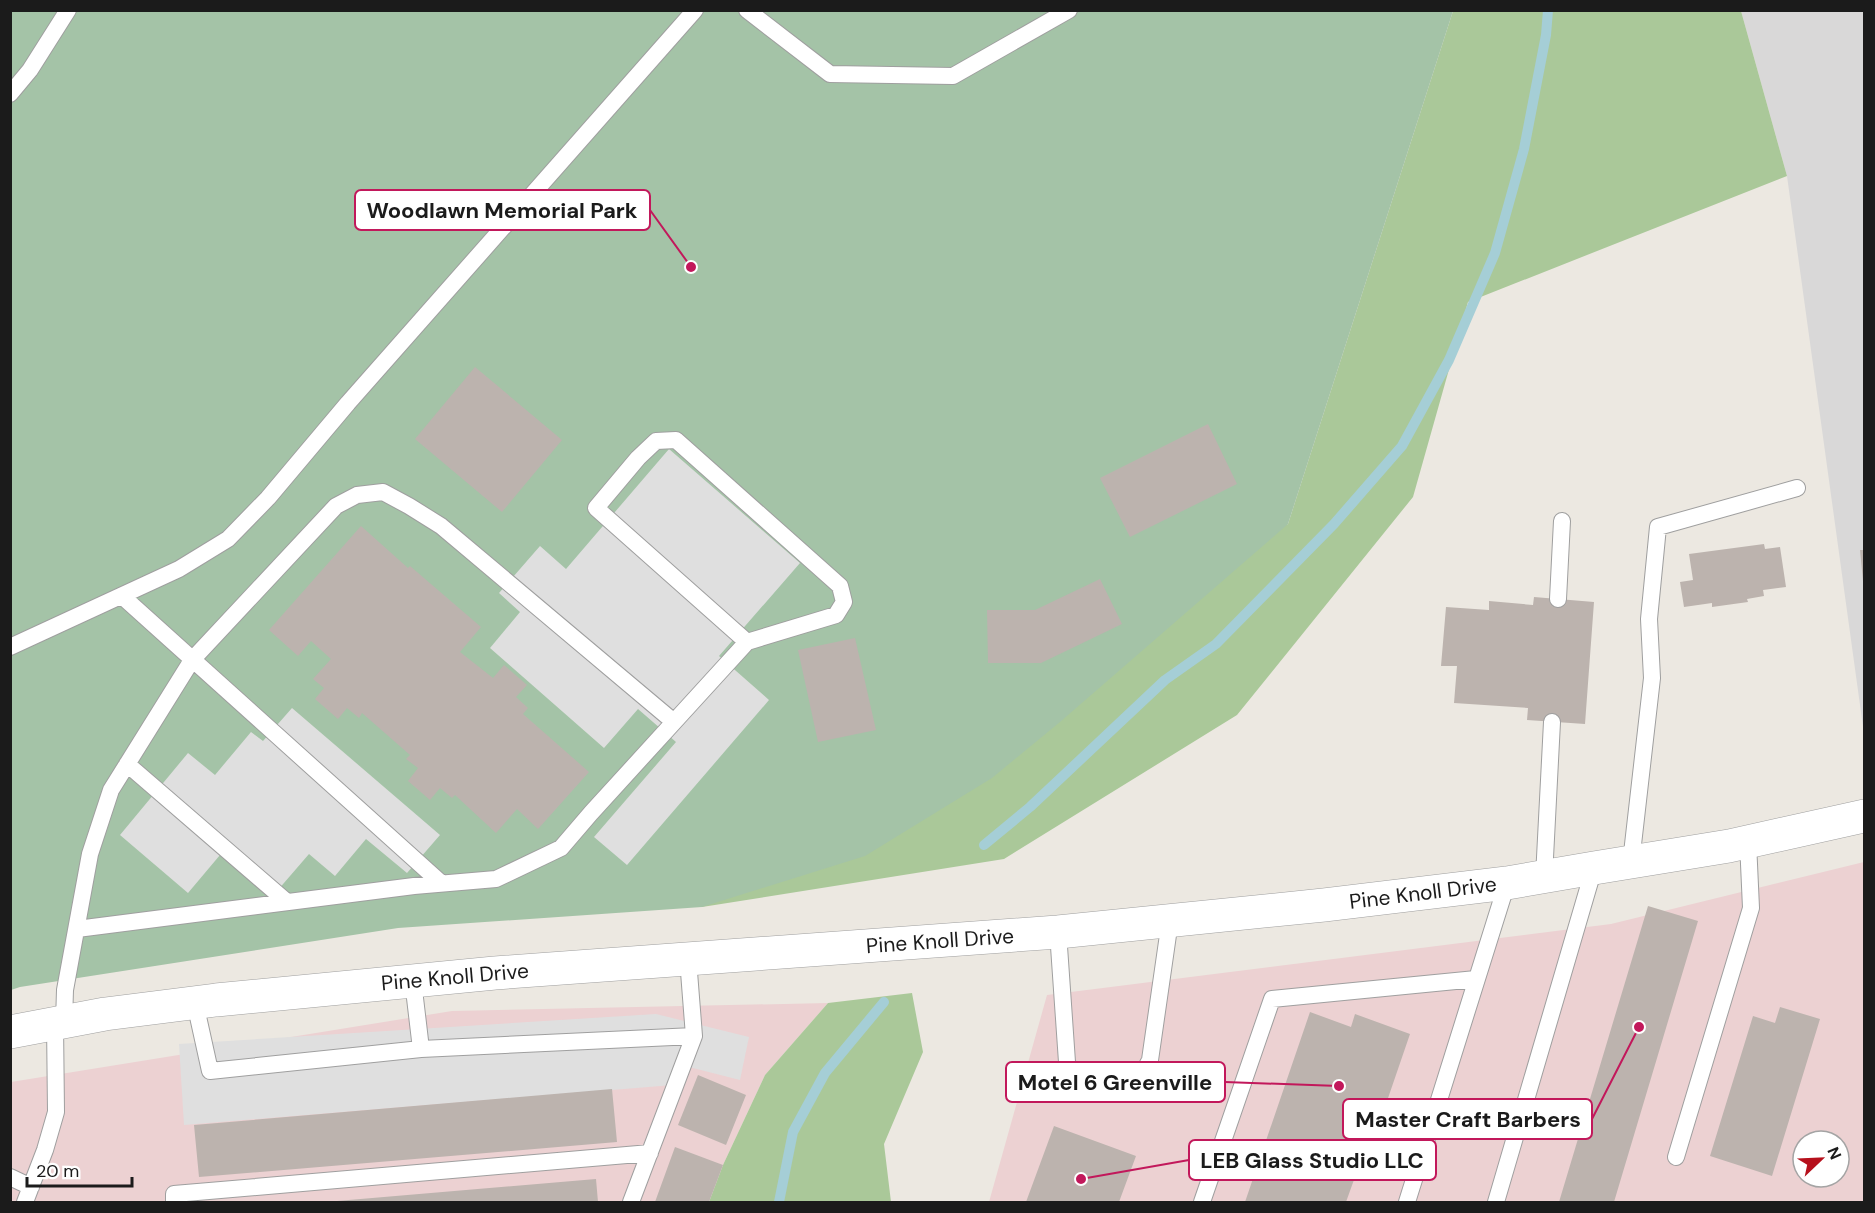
<svg xmlns="http://www.w3.org/2000/svg" width="1875" height="1213" viewBox="0 0 1875 1213" font-family="'DM Sans',sans-serif">
<rect width="100%" height="100%" fill="#ece8e1"/>
<path fill="#d9d8d8" d="M1741,11H1864V734L1787,176Z"/>
<path fill="#ecd1d2" fill-rule="evenodd" d="M1864,862V1202H989L1047,995L1611,924ZM1803,1141H1839V1177H1803Z
M828,1003L765,1075L723,1165L709,1202H11V1082L452,1011Z"/>
<path fill="#aac899" d="M1453,11H1741L1787,176L1468,302L1413,497L1237,715L1004,859L702,907L683,864L1288,524Z
M912,993L923,1052L884,1144L891,1202H709L723,1165L765,1075L828,1003Z"/>
<path fill="#a4c3a7" d="M11,11H1453L1288,524L1060,722L992,778L865,856L702,907L398,928L20,987L11,990Z"/>
<path fill="#dfdfdf" d="M669,449L800,563L719,656L769,700L627,865L594,837L676,742L638,709L604,748L490,648L520,612L499,593L540,546L566,569Z
M292,708L440,835L407,873L366,839L335,876L309,854L271,898L220,855L188,893L120,835L188,753L215,775L251,732L263,741Z
M656,1014L749,1037L740,1080L689,1067L685,1084L184,1125L179,1044Z"/>
<g fill="none" stroke-linecap="round" stroke-linejoin="round">
<path stroke="#a5ced6" stroke-width="10" d="M984,845L1030,807L1165,680L1216,644L1334,524L1402,446L1449,360L1495,253L1524,149L1546,35L1548,10
M779,1202L793,1132L825,1073L884,1002"/>
</g>
<path fill="#bcb3ae" d="M475,367L562,440L502,512L415,439Z
M1208,424L1237,484L1130,537L1100,478Z
M361,526L408,568L410,566L481,627L460,652L493,678L504,665L527,685L516,697L528,708L523,714L589,772L538,829L517,809L496,833L455,795L452,798L440,788L430,800L408,781L418,768L406,759L410,755L362,713L359,718L347,708L338,719L315,699L324,688L313,679L331,659L311,641L298,656L269,630Z
M1764,544L1765,549L1780,547L1786,587L1763,590L1764,596L1747,599L1748,602L1712,607V603L1684,607L1680,582L1693,580L1689,554Z
M1860,550H1864V581H1863Z
M1100,579L1122,624L1041,663H988L987,610H1035Z
M1534,597L1594,602L1585,724L1527,720L1528,708L1454,703L1457,666H1441L1446,607L1489,610V601L1533,605Z
M855,638L876,730L818,742L798,650Z
M1648,906L1698,921L1614,1202H1559Z
M1780,1007L1820,1019L1772,1176L1710,1156L1753,1016L1775,1023Z
M1310,1012L1351,1027L1355,1014L1410,1034L1374,1139L1369,1138L1346,1202H1245Z
M698,1075L746,1095L726,1145L678,1125Z
M612,1089L617,1142L199,1177L194,1125Z
M1054,1126L1136,1156L1119,1202H1026Z
M675,1147L723,1165L709,1202H655Z
M596,1179L598,1202H337V1201Z"/>
<g fill="none" stroke-linecap="round" stroke-linejoin="round">
<g stroke="#9f9f9f" stroke-width="18">
<path id="service" d="M747,10L830,74L953,76L1069,10
M10,94L30,70L68,10
M122,596L441,883
M1558,599L1562,521
M10,647L179,569L228,539L268,498L348,403L695,10
M674,722L747,642L836,615L844,602L840,586L676,440L656,441L638,458L596,508L747,642
M127,764L287,902
M1631,862L1652,678L1649,619L1658,527L1797,488
M1544,877L1552,722
M1058,932L1067,1062L1073,1078L1082,1085L1124,1090L1139,1081L1150,1060L1170,921
M195,1003L210,1071L421,1049L413,981
M64,1022L65,990L90,854L111,790L192,660L336,506L357,495L383,492L409,506L441,526L674,722L591,813L561,848L496,879L414,886L77,929
M421,1049L694,1036L688,959
M1676,1157L1751,908L1748,842
M10,1177L31,1187
M25,1202L45,1150L56,1112L55,1023
M174,1202V1194L650,1153
M631,1202L694,1036
M1202,1202L1272,999L1476,979
M1407,1202L1507,883
M1496,1202L1594,868"/>
</g>
<g stroke="#9f9f9f" stroke-width="34">
<path id="tertiary" d="M10,1032L105,1014L216,1000L495,973L1058,932L1324,905L1507,883L1594,868L1729,846L1864,816"/>
</g>
<use href="#service" stroke="#fff" stroke-width="16"/>
<use href="#tertiary" stroke="#fff" stroke-width="33"/>
</g>
<g text-anchor="middle" stroke-width="4.5" stroke-linejoin="round" paint-order="stroke">
<g font-size="21" fill="#1b1b1b" stroke="#fff">
<text transform="translate(1423 893) rotate(-7)" y="7">Pine Knoll Drive</text>
<text transform="translate(940 941) rotate(-4)" y="7">Pine Knoll Drive</text>
<text transform="translate(455 977) rotate(-5)" y="7">Pine Knoll Drive</text>
</g>
</g>
<path fill="none" stroke="#c2185b" stroke-width="2" d="M691 267L650 210M1339 1086L1225 1082M1639 1027L1592 1119M1081 1179L1189 1160"/>
<g fill="#c2185b" stroke="#fff" stroke-width="2">
<circle cx="691" cy="267" r="6"/>
<circle cx="1339" cy="1086" r="6"/>
<circle cx="1639" cy="1027" r="6"/>
<circle cx="1081" cy="1179" r="6"/>
</g>
<g fill="#fff" stroke="#c2185b" stroke-width="2">
<rect x="355" y="190" width="295" height="40" rx="6"/>
<rect x="1006" y="1062" width="219" height="40" rx="6"/>
<rect x="1343" y="1099" width="249" height="40" rx="6"/>
<rect x="1189" y="1140" width="247" height="40" rx="6"/>
</g>
<g font-size="22" text-anchor="middle" font-weight="bold" fill="#1b1b1b">
<text x="502" y="218">Woodlawn Memorial Park</text>
<text x="1115" y="1090">Motel 6 Greenville</text>
<text x="1468" y="1127">Master Craft Barbers</text>
<text x="1312" y="1168">LEB Glass Studio LLC</text>
</g>
<rect width="1875" height="1213" fill="none" stroke="#1b1b1b" stroke-width="24"/>
<g transform="translate(1821 1159) rotate(67)"><circle r="28" fill="#ffffff" stroke="#a4a4a4" stroke-width="1.5"/>
<path d="M0-4.5L10 22L0 15L-10 22Z" fill="#b6101c"/>
<text y="-9" font-size="16" font-weight="bold" text-anchor="middle" fill="#1b1b1b">N</text>
</g>
<path d="M27 1177v9h105v-9" fill="none" stroke="#1b1b1b" stroke-width="3"/>
<text x="36" y="1177" font-size="18" fill="#1b1b1b" stroke="#ffffff" stroke-width="4.5" paint-order="stroke">20 m</text>
</svg>
